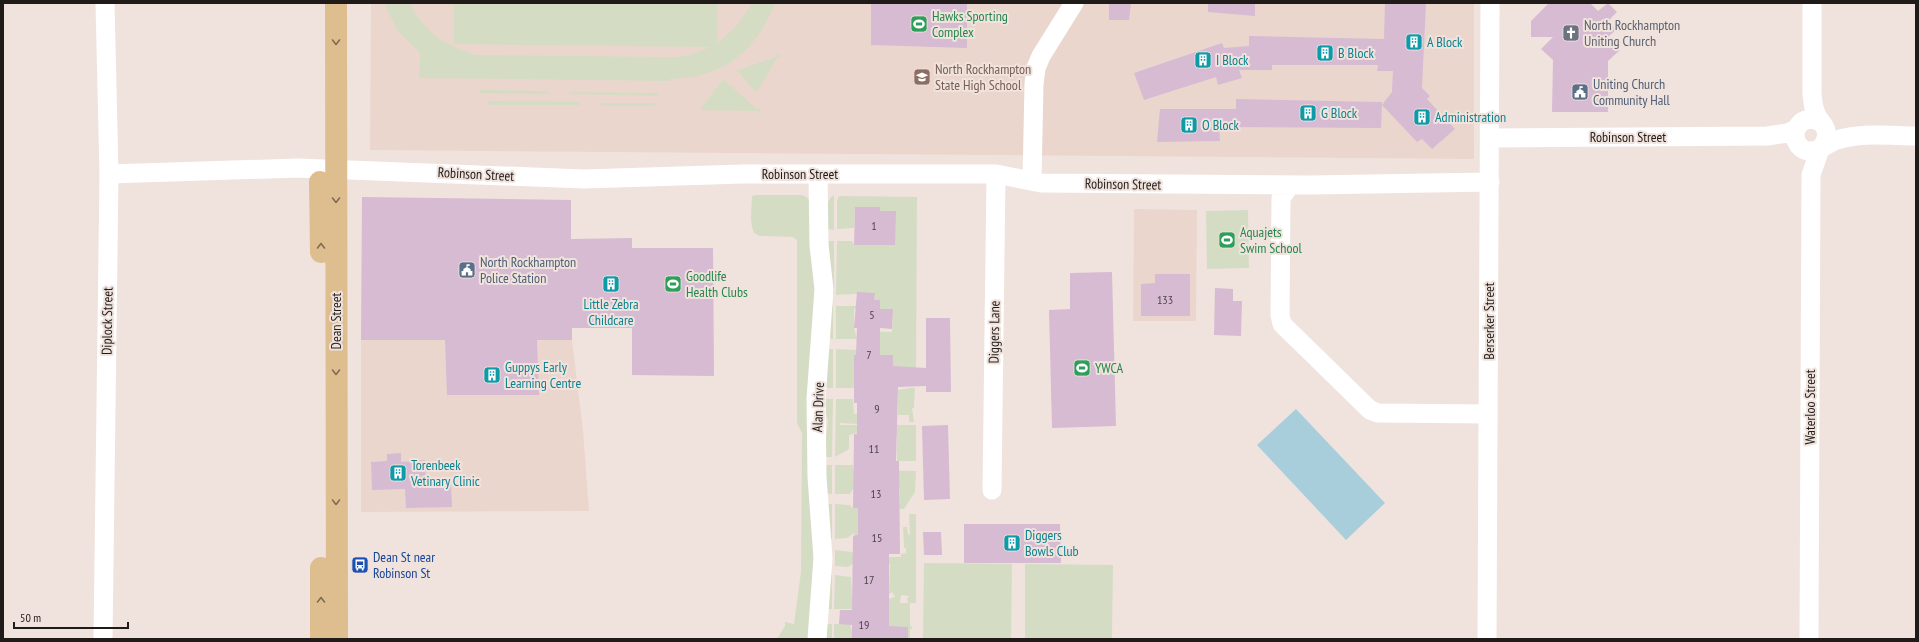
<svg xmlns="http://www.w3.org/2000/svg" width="1919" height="642" viewBox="0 0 1919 642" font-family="'PT Sans Narrow',sans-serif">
<rect width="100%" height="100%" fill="#f0e3dd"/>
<path fill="#ebd6cd" d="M371,3H1474V159L370,150Z
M1134,209L1197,210L1196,321H1133Z
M361,340H572L583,430L589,511L361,512Z"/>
<path fill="#d5dcc4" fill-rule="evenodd" d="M384,3H410C423,32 447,46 476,55L671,57L688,56L710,47L454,44V3H717V44L739,23L752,3H775C756,52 723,78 670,79V81L419,78L420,53L397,30Z
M778,53L780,54V57L777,58L756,93L737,70L776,57Z
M723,79L757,109H760L761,113H758L757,111L700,110Z
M480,90L548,91V94L480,93Z
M570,92L659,93V96L570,94Z
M488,101L580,102V105H488Z
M601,103H655V106H601Z
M756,195H802L808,198L810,202L816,303L815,534L809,639H777L785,626V622L794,624L801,572L802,433L797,423V240L793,237L760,236L754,233C749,222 752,208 752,196Z
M834,195V230L828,229C827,217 823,202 834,195Z
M840,196L917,197L916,377L855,384L853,388H836V349L857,350V355H854V374H893V355H880L857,331L892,332L893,309H880V300H874V293L836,295L837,241H852L854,245H895V211H880V207H855L854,228L837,229V202L838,197Z
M1248,210L1249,268L1207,269L1206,211Z
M828,241H834V294H832Z
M833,305V339L829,338L832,306Z
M836,306H857V309H854V328L857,339H836Z
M828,349H833V388H826Z
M910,388H915L914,408H912L914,422H909V415H898V390Z
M825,399H833L832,457H824L828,421L826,414Z
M836,399H853L854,414H857L858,424L840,423V425H860V432L849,435V449L835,457Z
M884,425H916V461H897V434H894Z
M825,465H832V494L826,493Z
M835,465H853V470L916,471L915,492L904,509H899L900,488L852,490L850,494H835Z
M827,504H832V539H830Z
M835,504L849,505L853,508H862L858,536H854V533L847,538L835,539Z
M909,514H916V603H910V625L913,629H910V639H908V627L889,628V621H883L856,609H834L835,575L851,577L852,598L888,599L895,597L892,592L889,594L890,564H853L848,567L835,566V550L852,552L855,557H901V554L906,553V548H904L903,527H907L908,534L910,535ZM901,595L909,596L907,599L908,603H900Z
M924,563L1012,564L1011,639H923Z
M1025,564L1113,565L1112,639H1025Z
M829,575H832V609H826Z
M825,624H832V639H824Z
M834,624H850L852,631V639H834Z"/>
<path fill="#a9cedb" d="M1296,409L1385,503L1346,540L1257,445Z"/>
<path fill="#d6bbd3" d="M871,3H967V48L871,45Z
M1109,3H1131L1129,20H1109Z
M1208,3H1255V16L1208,12Z
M1385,3H1426L1422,88L1430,96L1427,99L1455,129L1432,149L1422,139L1417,142L1382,105L1392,92L1393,71H1377L1378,65H1272V70H1239L1242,78L1218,85L1216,77L1144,100L1134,73L1222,43L1224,48L1249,46V36L1384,39Z
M1549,3H1590L1598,11L1608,3L1617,12L1608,21L1616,30L1608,37L1620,50L1608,61V112H1552L1553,60L1541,49L1553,37H1531V21Z
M1236,99L1382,102L1381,128L1219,127L1220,141L1157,142L1160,109H1236Z
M362,197L571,200V239L632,238V248H713L714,376L632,375V328H572V340H537L539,395H447L445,340H361Z
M855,207H880V211H896L895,245H854Z
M1112,272L1116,426L1052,428L1049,310L1070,309V273Z
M1155,274H1190V316H1141V284L1155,283Z
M1215,288L1233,289V301H1242L1241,336L1214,335Z
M857,292L875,293L874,300H880V309H893L892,329L880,328V355H893V366L926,368V318H950L951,392H926V386L898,387L896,461H899L900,554H889V626L908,627V639H852V625L839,624L840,610H852L853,536L858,535V508H853L854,434H857V403H854V355H856L857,328H854Z
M948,425L950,499L924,500L922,426Z
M401,453V462L425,460L426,485L451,484L452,507L406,508L405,489L372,490L371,462L387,461V454Z
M964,524H1060L1061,563H964Z
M923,532H941L942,555H924Z"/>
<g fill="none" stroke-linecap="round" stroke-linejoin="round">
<path stroke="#fff" stroke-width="19" d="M1812,3V93C1813,105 1814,114 1822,123
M1490,138L1767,136L1788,133L1796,129
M1823,145C1828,137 1828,131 1822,123C1815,118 1804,117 1798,126C1791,135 1797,150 1809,151C1818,152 1828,143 1837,140C1861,132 1891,136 1916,136
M109,174L298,168L584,179L743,174H996L1041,183L1311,185L1490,182
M1032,181L1034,84L1036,68L1041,56L1074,3
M1290,185L1281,198L1280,315L1282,324L1370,410L1378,413L1488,414
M992,490L996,174
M103,639L109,174L105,3
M817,639L823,558L817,477L816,399L824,289L819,245L818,174
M1487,639L1490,3
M1809,639L1811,175L1820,149"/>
<path stroke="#debe8f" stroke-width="22" d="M336,3L337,639
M320,182L321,252
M321,568V639"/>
</g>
<defs><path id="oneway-chevron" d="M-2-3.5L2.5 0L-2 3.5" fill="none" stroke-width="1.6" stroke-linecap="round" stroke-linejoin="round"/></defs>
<g stroke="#7f6c54">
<use href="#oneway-chevron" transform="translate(336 42) rotate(90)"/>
<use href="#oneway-chevron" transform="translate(336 200) rotate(90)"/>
<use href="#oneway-chevron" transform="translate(321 246) rotate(-90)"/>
<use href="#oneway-chevron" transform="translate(336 372) rotate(90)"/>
<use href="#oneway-chevron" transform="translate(336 502) rotate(90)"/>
<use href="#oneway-chevron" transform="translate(321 600) rotate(-90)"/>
</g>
<defs>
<g id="stadium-square" transform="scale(0.9)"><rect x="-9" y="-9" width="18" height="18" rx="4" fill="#2e9e5b" stroke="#f0e3dd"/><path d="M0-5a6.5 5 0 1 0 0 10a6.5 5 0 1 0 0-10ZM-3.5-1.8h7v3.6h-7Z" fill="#fff"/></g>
<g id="church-square" transform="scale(0.9)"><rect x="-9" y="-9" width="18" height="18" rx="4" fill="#6b7280" stroke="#f0e3dd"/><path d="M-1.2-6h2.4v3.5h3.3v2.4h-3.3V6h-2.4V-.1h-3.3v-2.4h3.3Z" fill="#fff"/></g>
<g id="building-square" transform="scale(0.9)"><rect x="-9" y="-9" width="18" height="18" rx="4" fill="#0f9aa8" stroke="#f0e3dd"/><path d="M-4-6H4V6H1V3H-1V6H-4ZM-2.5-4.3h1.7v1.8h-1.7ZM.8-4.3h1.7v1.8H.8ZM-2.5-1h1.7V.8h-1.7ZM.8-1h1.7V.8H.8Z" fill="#fff"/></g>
<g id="school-square" transform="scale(0.9)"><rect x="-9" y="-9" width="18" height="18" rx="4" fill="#8d6e63" stroke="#f0e3dd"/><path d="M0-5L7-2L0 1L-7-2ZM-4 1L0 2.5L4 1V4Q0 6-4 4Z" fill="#fff"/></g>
<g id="civic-square" transform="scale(0.9)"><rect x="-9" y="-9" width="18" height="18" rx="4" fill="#5c6f8a" stroke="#f0e3dd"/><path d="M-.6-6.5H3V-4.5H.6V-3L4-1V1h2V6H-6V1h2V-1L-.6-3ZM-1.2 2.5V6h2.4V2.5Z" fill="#fff"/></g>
<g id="bus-square" transform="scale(0.9)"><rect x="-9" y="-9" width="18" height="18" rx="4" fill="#1a4fb4" stroke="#f0e3dd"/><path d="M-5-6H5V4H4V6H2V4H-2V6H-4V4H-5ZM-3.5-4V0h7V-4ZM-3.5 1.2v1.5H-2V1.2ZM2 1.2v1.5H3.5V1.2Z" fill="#fff"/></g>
</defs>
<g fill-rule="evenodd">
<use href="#stadium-square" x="919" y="24"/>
<use href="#church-square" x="1571" y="33"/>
<use href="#building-square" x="1414" y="42"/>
<use href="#building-square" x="1325" y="53"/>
<use href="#building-square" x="1203" y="60"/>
<use href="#school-square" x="922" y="77"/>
<use href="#civic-square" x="1580" y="92"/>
<use href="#building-square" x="1308" y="113"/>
<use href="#building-square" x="1422" y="117"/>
<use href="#building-square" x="1189" y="125"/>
<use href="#stadium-square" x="1227" y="240"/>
<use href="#civic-square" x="467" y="270"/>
<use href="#building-square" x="611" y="284"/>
<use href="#stadium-square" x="673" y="284"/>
<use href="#stadium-square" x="1082" y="368"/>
<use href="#building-square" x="492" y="375"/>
<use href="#building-square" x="398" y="473"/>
<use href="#building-square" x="1012" y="543"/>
<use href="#bus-square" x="360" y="565"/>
</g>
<g text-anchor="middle" stroke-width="4" stroke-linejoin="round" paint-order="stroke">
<g font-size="12" fill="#4e4348">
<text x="874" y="230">1</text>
<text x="1165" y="304">133</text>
<text x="872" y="319">5</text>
<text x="869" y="359">7</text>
<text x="877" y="413">9</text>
<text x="874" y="453">11</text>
<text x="876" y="498">13</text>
<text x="877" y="542">15</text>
<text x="869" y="584">17</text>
<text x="864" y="629">19</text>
</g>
<g font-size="14" fill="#27864d" stroke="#f0e3dd" text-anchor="start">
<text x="932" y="21">Hawks Sporting<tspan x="932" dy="16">Complex</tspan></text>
<text x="1240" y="237">Aquajets<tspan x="1240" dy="16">Swim School</tspan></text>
<text x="686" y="281">Goodlife<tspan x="686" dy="16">Health Clubs</tspan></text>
<text x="1095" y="373">YWCA</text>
</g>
<g font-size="14" fill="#5b616d" stroke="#f0e3dd" text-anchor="start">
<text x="1584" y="30">North Rockhampton<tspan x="1584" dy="16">Uniting Church</tspan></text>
</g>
<g font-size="14" fill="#0d838f" stroke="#f0e3dd" text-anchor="start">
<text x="1427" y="47">A Block</text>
<text x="1338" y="58">B Block</text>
<text x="1216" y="65">I Block</text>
<text x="1321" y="118">G Block</text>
<text x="1435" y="122">Administration</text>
<text x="1202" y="130">O Block</text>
<text x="611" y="309" text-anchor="middle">Little Zebra<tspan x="611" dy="16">Childcare</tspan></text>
<text x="505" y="372">Guppys Early<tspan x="505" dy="16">Learning Centre</tspan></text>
<text x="411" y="470">Torenbeek<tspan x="411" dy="16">Vetinary Clinic</tspan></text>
<text x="1025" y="540">Diggers<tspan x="1025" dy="16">Bowls Club</tspan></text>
</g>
<g font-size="14" fill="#785e54" stroke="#f0e3dd" text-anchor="start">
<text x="935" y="74">North Rockhampton<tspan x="935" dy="16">State High School</tspan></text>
</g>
<g font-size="14" fill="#4e5e75" stroke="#f0e3dd" text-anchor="start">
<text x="1593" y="89">Uniting Church<tspan x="1593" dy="16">Community Hall</tspan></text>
<text x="480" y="267">North Rockhampton<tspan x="480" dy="16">Police Station</tspan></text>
</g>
<g font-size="14" fill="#201b19" stroke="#f0e3dd">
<text x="1628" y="142">Robinson Street</text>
<text transform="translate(476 174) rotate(3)" y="5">Robinson Street</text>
<text x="800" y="179">Robinson Street</text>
<text transform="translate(1123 184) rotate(1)" y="5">Robinson Street</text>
<text transform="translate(107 321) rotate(-89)" y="5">Diplock Street</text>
<text transform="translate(336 321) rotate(-90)" y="5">Dean Street</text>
<text transform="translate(1489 321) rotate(-90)" y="5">Berserker Street</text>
<text transform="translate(994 332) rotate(-89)" y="5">Diggers Lane</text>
<text transform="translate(818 407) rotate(-88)" y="5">Alan Drive</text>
<text transform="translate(1810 407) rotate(-90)" y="5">Waterloo Street</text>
</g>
<g font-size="14" fill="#164399" stroke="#f0e3dd" text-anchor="start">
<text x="373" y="562">Dean St near<tspan x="373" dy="16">Robinson St</tspan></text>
</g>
</g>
<rect width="1919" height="642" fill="none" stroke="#201b19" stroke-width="8"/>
<path d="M14 622v6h114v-6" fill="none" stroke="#201b19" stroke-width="2"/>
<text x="20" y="622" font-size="12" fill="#201b19" stroke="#f0e3dd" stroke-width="3" paint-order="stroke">50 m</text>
</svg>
